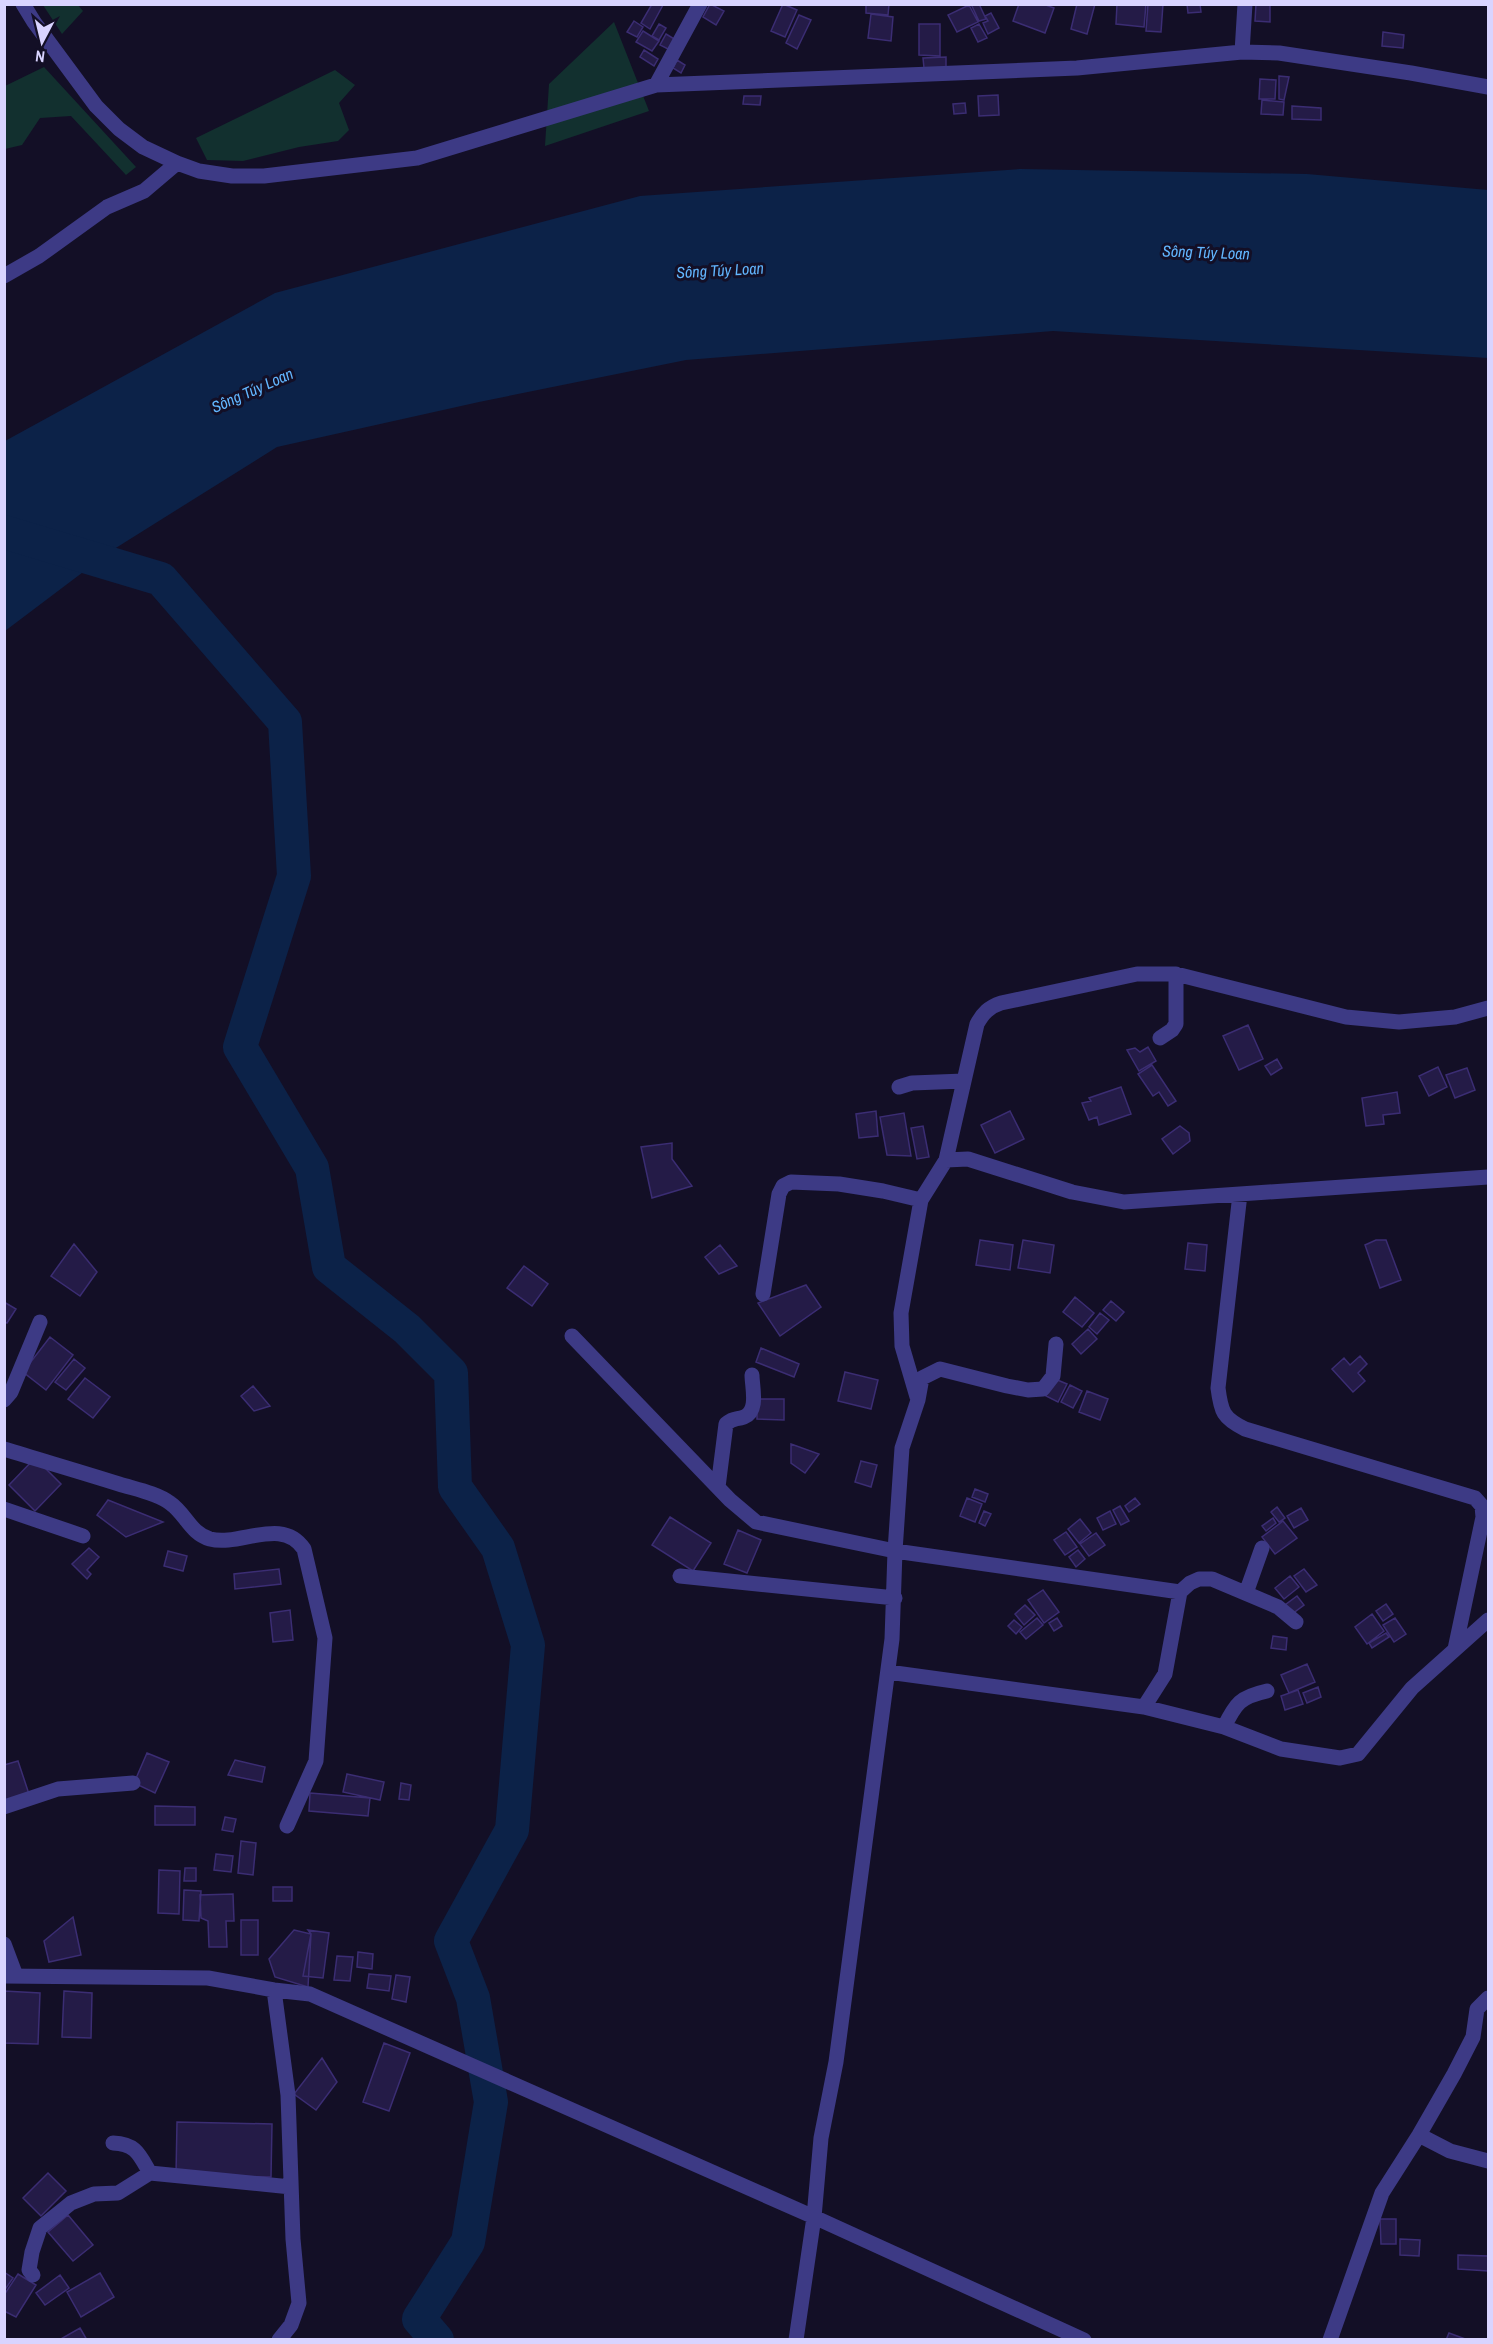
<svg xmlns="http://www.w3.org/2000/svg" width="1493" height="2344" viewBox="0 0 1493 2344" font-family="'Archivo Narrow',sans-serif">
<rect width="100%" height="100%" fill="#130f26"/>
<path fill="#12302f" d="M43,5H78L83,11L62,34Z
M614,22L649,111L545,146L549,84Z
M44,67L136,167L126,175L71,116L40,118L22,145L5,149V86Z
M335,70L355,85L339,103L349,130L338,141L299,147L243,161L207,160L196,138Z"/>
<path fill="#0c2248" d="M1020,169L1307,174L1488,190V358L1053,331L686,360L479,402L277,447L111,551L5,631V441L275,293L640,196Z"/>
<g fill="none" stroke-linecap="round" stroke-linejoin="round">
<path stroke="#0c2248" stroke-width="34" d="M4,532L161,579L285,722L294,876L240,1047L312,1168L329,1267L407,1329L451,1373L455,1487L498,1548L528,1645L512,1830L451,1941L473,1998L491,2102L468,2242L419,2319L437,2340"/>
</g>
<path fill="#241b47" stroke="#3b2d73" stroke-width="1.5" d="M652,4L663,5L650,29L641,23Z
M710,4L724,11L716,25L703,17Z
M783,4L797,10L785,37L771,31Z
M866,4H889L888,15L866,13Z
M971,4H979L986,19L979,21Z
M1019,4H1043L1054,8L1045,33L1013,21Z
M1077,4H1095L1087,34L1071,29Z
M1117,4H1146L1144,27L1116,24Z
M1148,4H1163L1161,32L1146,31Z
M1187,4H1200L1201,12L1188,13Z
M1256,4H1270V22L1255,21Z
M969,5L978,22L957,32L948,15Z
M991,13L999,28L988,34L983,23L988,21L985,16Z
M871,14L893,17L891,41L868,38Z
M799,15L811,20L797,49L786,43Z
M634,21L643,27L637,37L627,32Z
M659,24L666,28L659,40L652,36Z
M919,24H940V56L919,55Z
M979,24L987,38L978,42L971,28Z
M643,31L659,41L652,51L636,42Z
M1383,32L1404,35L1403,48L1382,46Z
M666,34L676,40L670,50L660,45Z
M644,50L658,59L654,66L640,57Z
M946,57V68H924L923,58Z
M677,60L685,65L681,73L673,68Z
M1279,76L1289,77L1284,100L1279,99Z
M1260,79L1276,80L1275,99H1259Z
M998,95L999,115L979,116L978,96Z
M744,96H761L760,105L743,104Z
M1262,100L1284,102L1283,115L1261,114Z
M965,103L966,113L954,114L953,104Z
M1292,106L1321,108V120L1292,119Z
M1248,1025L1263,1059L1239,1070L1223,1036Z
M1148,1047L1156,1061L1139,1071L1127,1050L1135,1048L1140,1052Z
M1277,1059L1282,1068L1271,1075L1265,1066Z
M1152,1065L1176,1101L1168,1106L1159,1092L1153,1096L1138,1074Z
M1438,1067L1447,1087L1429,1096L1419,1076Z
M1467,1068L1475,1090L1455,1098L1446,1075Z
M1121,1087L1131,1114L1099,1125L1097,1117L1089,1120L1082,1103L1091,1101L1089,1098Z
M1397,1092L1400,1113L1383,1115L1384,1124L1366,1126L1362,1098Z
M876,1111L878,1136L859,1138L856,1114Z
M1010,1111L1024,1139L995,1153L981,1125Z
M904,1113L911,1156L887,1155L880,1117Z
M923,1126L929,1157L917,1159L911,1128Z
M1180,1126L1189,1133L1190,1141L1173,1154L1162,1139Z
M672,1143V1159L692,1186L652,1198L641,1147Z
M980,1240L1013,1245L1010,1270L976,1265Z
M1023,1240L1054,1245L1050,1273L1018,1268Z
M1376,1240H1386L1401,1280L1380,1288L1365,1245Z
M1188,1243L1207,1245L1205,1271L1185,1269Z
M74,1244L97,1272L80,1296L51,1276Z
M720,1245L737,1266L719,1274L705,1257Z
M524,1266L548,1284L532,1306L507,1288Z
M806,1285L821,1307L780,1336L758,1303Z
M1075,1297L1094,1313L1082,1327L1063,1312Z
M1111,1301L1124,1312L1116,1321L1103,1310Z
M4,1302L16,1309L7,1323L4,1322Z
M1100,1313L1109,1320L1097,1334L1089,1327Z
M1088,1329L1097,1339L1081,1354L1072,1344Z
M50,1337L73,1355L46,1390L23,1372Z
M761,1348L799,1364L794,1377L756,1362Z
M1360,1356L1367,1364L1358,1373L1365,1381L1353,1392L1332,1369L1344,1358L1350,1365Z
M74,1359L85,1368L66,1390L55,1382Z
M845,1372L878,1380L871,1409L838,1401Z
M85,1378L110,1397L93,1418L68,1399Z
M1055,1379L1067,1384L1058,1402L1046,1396Z
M1070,1385L1082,1391L1073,1408L1061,1402Z
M253,1386L270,1406L254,1411L241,1396Z
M1087,1391L1108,1399L1100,1420L1079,1412Z
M757,1399H784V1420L757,1419Z
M791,1444L819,1454L805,1473L791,1463Z
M35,1458L61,1484L35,1511L9,1485Z
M861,1461L877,1465L871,1487L855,1482Z
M975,1489L988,1494L985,1502L972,1497Z
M967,1498L982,1504L975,1522L960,1516Z
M1135,1498L1140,1504L1129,1512L1125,1506Z
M108,1500L163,1522L126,1537L97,1515Z
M1120,1506L1129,1521L1121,1525L1113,1510Z
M1277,1507L1285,1518L1279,1522L1271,1512Z
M1301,1508L1308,1520L1294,1528L1287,1516Z
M984,1511L991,1514L985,1526L979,1523Z
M1110,1511L1116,1524L1103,1530L1097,1518Z
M670,1517L711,1543L693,1571L652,1545Z
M1273,1518L1276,1523L1266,1531L1262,1526Z
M1080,1519L1091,1533L1079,1543L1068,1529Z
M1283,1521L1297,1538L1275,1554L1262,1537Z
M738,1530L761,1540L747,1573L724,1564Z
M1066,1532L1077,1547L1065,1555L1054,1540Z
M1096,1533L1105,1545L1089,1556L1080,1544Z
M89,1548L99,1557L87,1570L91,1574L87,1579L72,1564Z
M1078,1550L1085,1559L1076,1567L1069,1557Z
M168,1551L187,1556L183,1571L164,1566Z
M279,1569L281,1584L235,1589L234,1574Z
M1304,1569L1317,1585L1306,1592L1294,1576Z
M1290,1576L1299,1587L1284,1599L1275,1588Z
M1043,1590L1059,1612L1044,1623L1028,1600Z
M1297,1596L1304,1605L1292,1614L1285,1605Z
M1386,1604L1393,1614L1383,1621L1376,1611Z
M1025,1605L1035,1615L1024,1625L1015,1614Z
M290,1610L293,1640L273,1642L270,1613Z
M1372,1614L1384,1631L1367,1644L1355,1627Z
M1037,1618L1043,1625L1026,1639L1020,1632Z
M1057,1618L1062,1626L1054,1631L1049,1623Z
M1395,1618L1406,1634L1394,1642L1383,1625Z
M1014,1620L1022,1627L1016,1634L1008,1626Z
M1386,1633L1389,1637L1372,1648L1369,1643Z
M1273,1636L1287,1638L1286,1650L1271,1648Z
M1307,1664L1315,1682L1289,1693L1281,1675Z
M1318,1687L1321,1697L1307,1703L1303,1693Z
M1298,1690L1303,1704L1285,1710L1281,1696Z
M147,1753L169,1762L155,1793L134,1783Z
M235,1760L265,1767L262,1782L228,1775Z
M18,1761L29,1794L4,1802V1765Z
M347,1774L384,1782L380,1800L343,1792Z
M401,1783L411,1785L409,1800L399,1799Z
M310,1793L370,1798L368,1816L309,1811Z
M155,1806L195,1807V1825H155Z
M225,1817L236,1819L233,1832L222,1830Z
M241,1841L256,1843L253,1875L238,1873Z
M216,1854L233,1856L231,1872L214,1870Z
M185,1868H196V1881H184Z
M159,1870L180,1871L179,1914L158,1913Z
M273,1887H292V1901H273Z
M184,1890L201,1891L199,1921L183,1920Z
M233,1894L234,1921H226L227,1947H209L208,1921L201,1918L200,1895Z
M73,1917L81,1955L49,1962L44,1941Z
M241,1920H258V1955H241Z
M294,1930L311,1934L308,1987L275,1977L269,1959Z
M308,1930L329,1933L323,1978L303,1976L311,1934Z
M358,1952L373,1954L372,1969L357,1967Z
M337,1956L353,1957L350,1981L334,1980Z
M369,1974L391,1976L389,1991L367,1988Z
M396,1975L410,1977L406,2002L392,1999Z
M4,1991L40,1993L38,2044L4,2043Z
M64,1991L92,1993L91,2038L62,2037Z
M384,2043L410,2053L389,2111L363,2102Z
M322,2058L337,2082L316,2110L294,2094Z
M177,2122L272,2124L271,2177L176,2175Z
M48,2173L66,2191L41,2216L23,2198Z
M68,2215L93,2245L73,2261L48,2232Z
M1380,2219H1396V2244H1381Z
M1400,2239L1420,2240L1419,2256L1400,2255Z
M1458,2255L1488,2256V2271L1458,2269Z
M4,2272L13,2278L4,2291Z
M100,2273L114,2297L81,2317L67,2292Z
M18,2274L36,2285L16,2317L4,2311V2295Z
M60,2275L69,2288L45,2305L36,2293Z
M80,2328L87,2340H59Z
M1449,2333L1468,2340H1446Z"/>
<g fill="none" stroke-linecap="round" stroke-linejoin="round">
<path stroke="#3d3a85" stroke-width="15" d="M23,4L34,22L96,106L119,129L143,147L177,163L199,171L232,176H264L417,158L656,85L1077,68L1242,52L1279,53L1411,73L1488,87
M1242,52L1245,4
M656,85L700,4
M4,276L39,256L107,207L144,191L177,163
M1160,1038L1172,1030L1176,1024V974
M899,1087L912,1083L964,1081
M946,1160L977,1024C983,1013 989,1007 1001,1003L1137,974H1176L1346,1017L1399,1022L1455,1017L1488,1008
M1240,1194L1218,1388C1221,1412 1223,1418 1245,1429L1475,1498L1482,1506L1483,1517L1455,1649
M763,1294L779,1194L783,1186L791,1182L839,1184L883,1191L921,1200
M572,1336L730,1500L756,1522L895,1551L1180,1592
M917,1397L902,1346L901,1313L921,1200L946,1160L968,1159L1072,1192L1124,1202L1488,1177
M4,1400L11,1392L40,1322
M4,1449C43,1461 81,1472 119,1484C135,1489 157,1493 170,1503C186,1514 190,1533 210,1539C240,1547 282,1516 304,1549L325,1638L316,1761L287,1826
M718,1487L726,1424C734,1417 736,1420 744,1417C759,1411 752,1387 752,1375
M4,1509L83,1536
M680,1576L895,1598
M1246,1593L1262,1548
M888,1672L1144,1707L1224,1727L1281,1749L1340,1758L1358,1754L1412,1688L1488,1620
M1144,1707L1165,1674L1180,1592L1190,1583L1199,1579H1212L1278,1607L1296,1622
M1224,1727C1236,1703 1240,1697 1267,1691
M4,1807L58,1789L133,1783
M4,1944L16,1976
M4,1976L208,1978L274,1990L310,1994L814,2217L1084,2340
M274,1990L288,2095L293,2239L299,2303L291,2325L279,2340
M1419,2135L1450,2151L1488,2161
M113,2143C136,2144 139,2154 150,2173
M33,2275L29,2270L32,2252L40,2228L71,2203L94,2194L118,2193L150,2173L291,2187
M796,2340L814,2217L821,2138L836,2062L892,1639L895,1551L902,1448L918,1400L922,1378L940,1369L1007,1386L1028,1390L1043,1389L1053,1376L1056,1344
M1330,2340L1382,2193L1419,2135L1454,2074L1473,2037L1477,2009L1488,1998"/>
</g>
<g text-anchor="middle" stroke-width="6" stroke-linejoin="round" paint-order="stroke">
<g font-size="16" font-style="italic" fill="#62b6ff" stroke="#130f26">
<text transform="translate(1206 252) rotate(2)" y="6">Sông Túy Loan</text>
<text transform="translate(720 270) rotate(-3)" y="6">Sông Túy Loan</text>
<text transform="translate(252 390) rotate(-24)" y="6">Sông Túy Loan</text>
</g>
</g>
<rect width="1493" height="2344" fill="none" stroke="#d9d4ff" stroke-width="12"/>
<g transform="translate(42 42) rotate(187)" stroke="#130f26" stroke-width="4.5" paint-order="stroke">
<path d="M0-4.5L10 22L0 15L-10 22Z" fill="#d9d4ff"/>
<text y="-9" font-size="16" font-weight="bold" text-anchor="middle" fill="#d9d4ff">N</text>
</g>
</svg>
